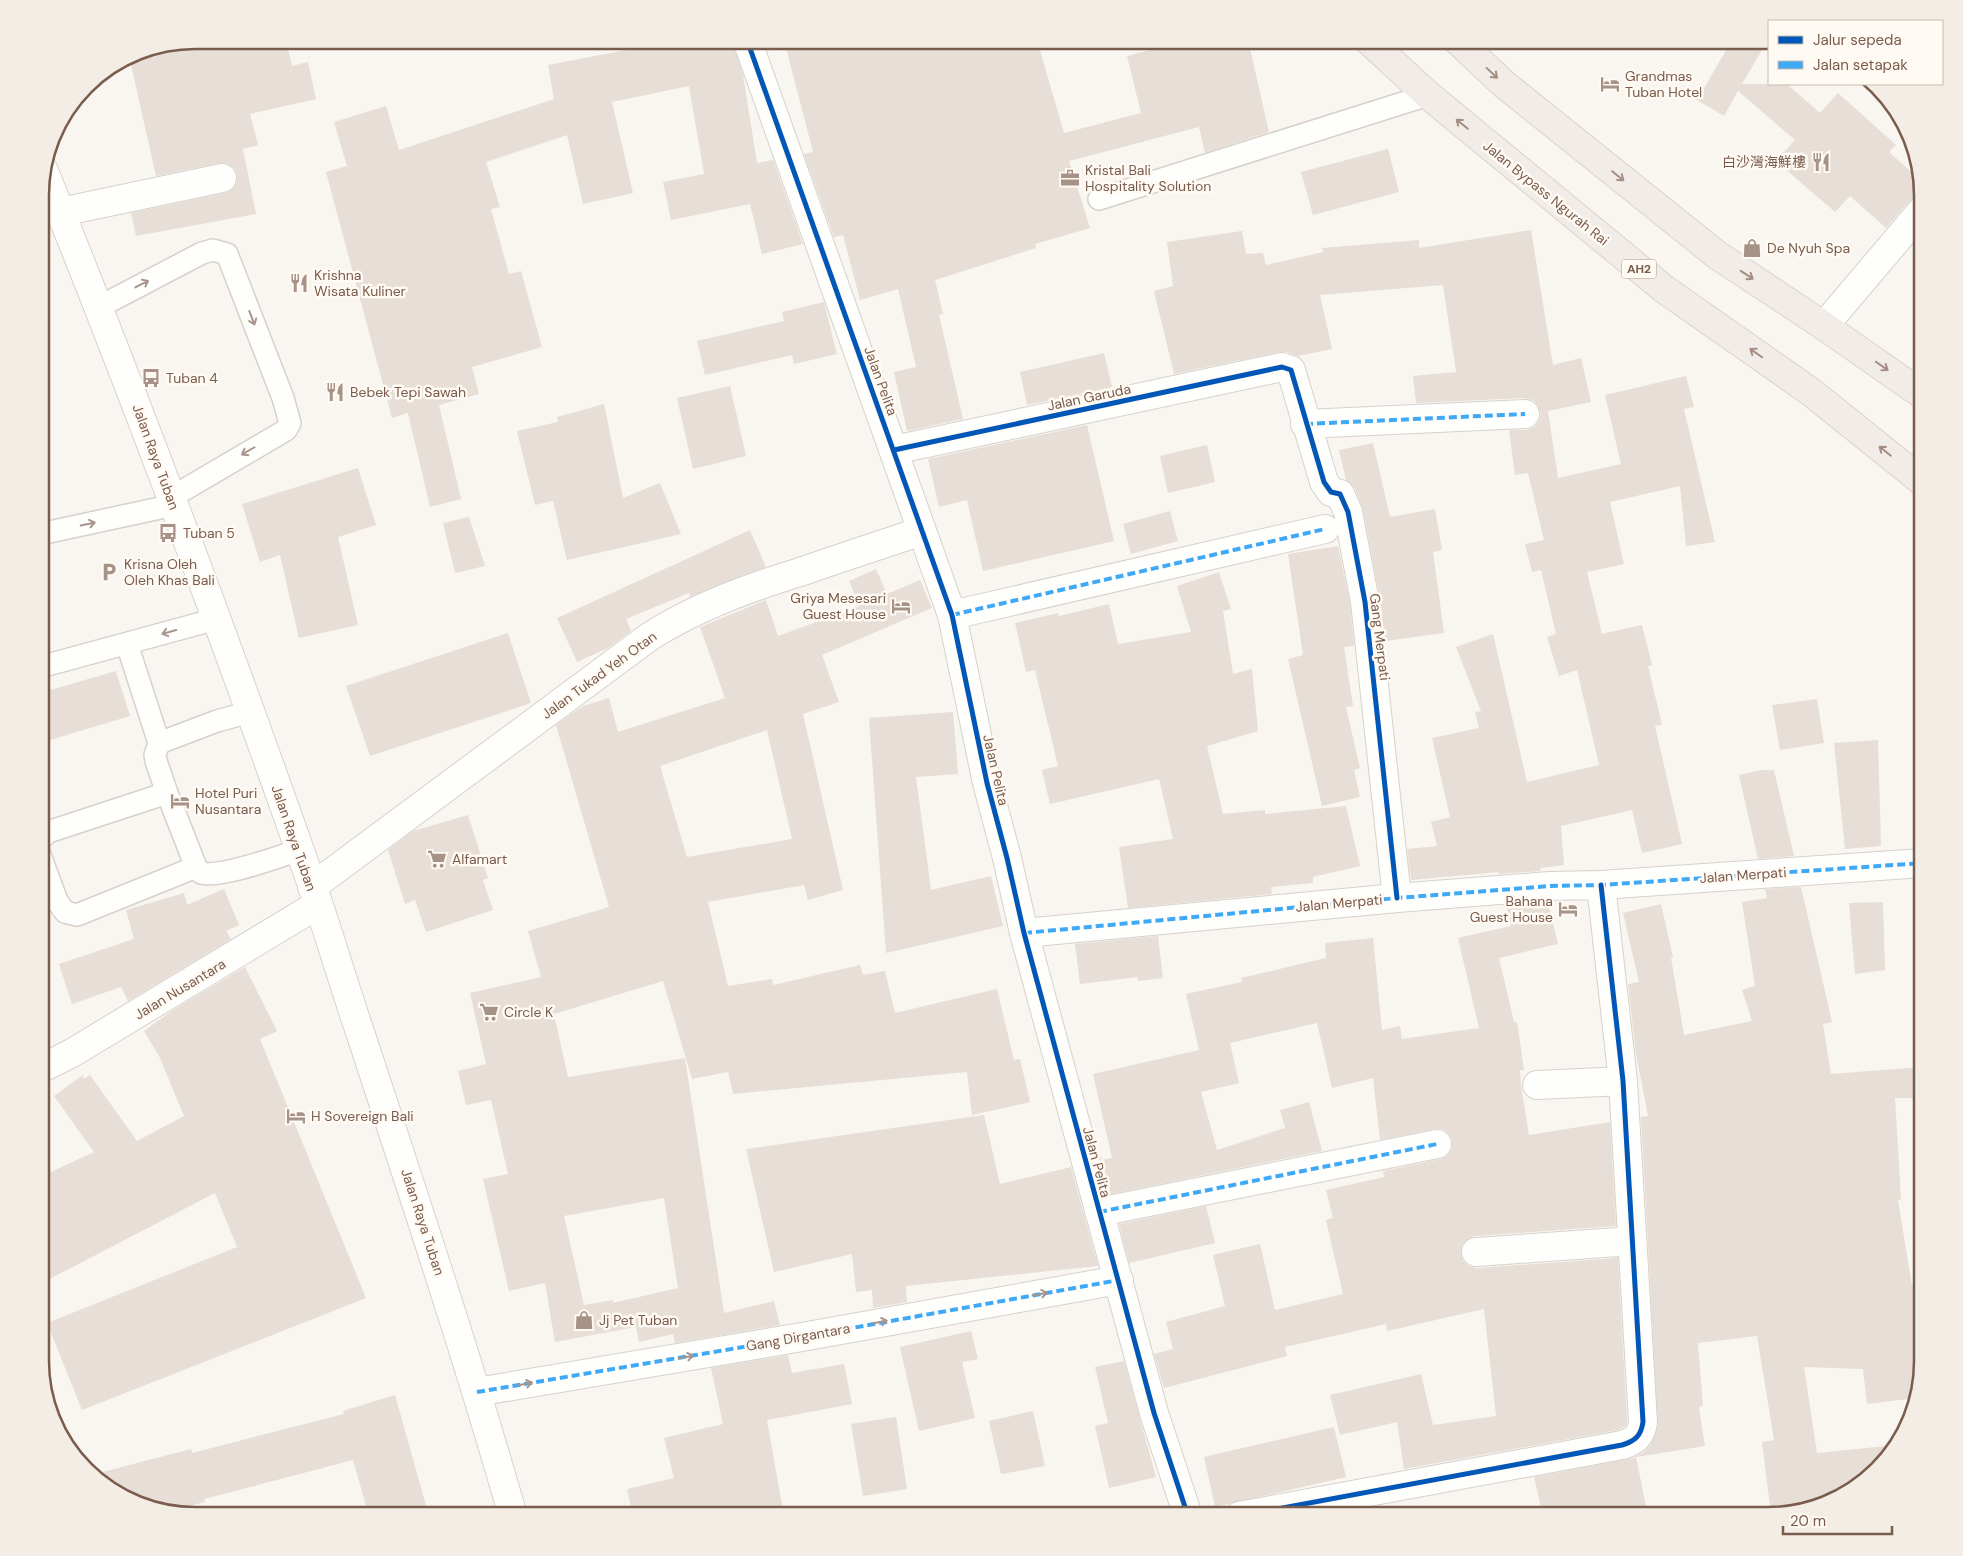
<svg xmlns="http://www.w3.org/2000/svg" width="1963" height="1556" viewBox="0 0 1963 1556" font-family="'DM Sans','Noto Sans SC',sans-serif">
<rect width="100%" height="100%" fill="#f9f5f0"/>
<path fill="#e6ded7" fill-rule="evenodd" d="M195,40H286L292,66L308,62L316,99L250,114L258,145L243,149L256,214L136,236L131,213L225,193L233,189L237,182V174L234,168L226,163H219L156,176L129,56L136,52Z
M679,40H732L743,75L757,163L773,160L803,244L762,254L750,204L671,220L663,182L704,174L689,86L612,102L633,193L583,204L567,135L486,162L500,207L491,209L509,274L521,271L542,347L472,367L479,394L439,405L461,499L430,507L408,413L392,418L326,172L347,166L334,122L386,106L399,150L554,99L548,65Z
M784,40H1037L1064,133L1141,113L1127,56L1187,40H1248L1269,132L1205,153L1199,127L1069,161L1090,228L1035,244L1036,248L935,280L943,314L939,315L963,419L907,431L894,372L916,367L898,289L860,300L843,235L834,237L804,154L813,152Z
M1732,40H1768L1742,84H1787L1820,113L1838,93L1896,145L1889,152L1919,179L1923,194L1917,195L1911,199L1886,228L1850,196L1835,212L1776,161L1795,140L1738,91L1724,116L1697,100Z
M1388,149L1399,192L1313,215L1301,172Z
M1531,230L1553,365L1581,358L1591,402L1548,411L1558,478L1621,464L1605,395L1686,376L1694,407L1684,409L1715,542L1686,546L1680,486L1610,502L1624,564L1587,572L1602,634L1642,625L1652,665L1648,666L1662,725L1655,726L1682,844L1642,853L1632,810L1561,826L1564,865L1540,868L1541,871L1499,874V872L1411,880L1407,849L1437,846L1431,822L1450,817L1432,738L1479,728L1475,712L1481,711L1456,647L1493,634L1527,782L1599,765L1577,670L1559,676L1547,637L1556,634L1541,570L1532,572L1525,544L1544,540L1528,473L1515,475L1509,430H1526L1534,427L1539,421L1541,413L1538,406L1533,400L1524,398L1416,403L1413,376L1456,372L1443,285L1320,295L1332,349L1298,356L1287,352H1279L1174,374L1154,291L1173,286L1167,242L1242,231L1246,254L1263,253L1266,265L1323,252L1322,248L1419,240V248Z
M824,302L837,354L794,364L792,355L705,375L697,341L784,321L782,312Z
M1104,353L1112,387L1027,405L1020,372Z
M730,386L746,456L693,469L677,398Z
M604,404L623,498L660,483L681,534L567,560L553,501L535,505L517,431L558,422L557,417Z
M1087,425L1114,541L983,571L967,500L939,507L928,459Z
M1373,443L1390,517L1435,509L1442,550L1433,552L1444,633L1385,641L1380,599L1363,509L1354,487L1346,480L1339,450Z
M1207,445L1215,482L1168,493L1160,456Z
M358,468L376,525L338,537L358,625L299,638L280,555L260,562L242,504Z
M1170,511L1178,541L1131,554L1123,524Z
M469,517L485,566L455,573L443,523Z
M750,530L766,567L690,597L689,593L626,619L631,631L608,648L577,662L557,618Z
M1338,546L1350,604L1354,646L1344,647L1353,706L1346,707L1360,768L1354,770L1360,797L1322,806L1288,659L1303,655L1288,554Z
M876,569L887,594L920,580L932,608L822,655L839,702L803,714L843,890L808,900L804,885L708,902L728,986L772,979L773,985L860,965L863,975L885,971L895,1013L997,989L1014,1060L1020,1059L1030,1102L972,1115L967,1072L733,1094L728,1072L692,1079L663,981L554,1014L568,1077L685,1058L724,1313L774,1301L780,1325L675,1343L673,1334L639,1342L636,1327L555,1342L545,1283L509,1291L483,1179L508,1174L491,1100L466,1105L458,1071L486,1064L470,993L541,977L528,931L609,907L556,725L583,706L609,698L618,732L725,698L700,627L766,600L778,636L860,606L849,581ZM767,730L792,839L687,857L660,766ZM664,1198L678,1288L613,1303V1300L584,1305L564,1216Z
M1219,572L1231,609L1223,611L1233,674L1252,669L1258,731L1207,746L1223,814L1265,810V814L1346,806L1360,866L1313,877V883L1271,887L1272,894L1128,908L1119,847L1173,839L1159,779L1050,804L1042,770L1058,766L1035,670L1026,672L1015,623L1058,613L1059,616L1109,604L1118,644L1191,632L1177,586Z
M508,633L531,703L370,756L346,686Z
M116,671L130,716L40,743V693Z
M1817,699L1824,743L1780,750L1772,705Z
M953,712L958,774L916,777L931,890L991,876L1003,926L886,953L869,718Z
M1878,740L1881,846L1845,849L1834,743Z
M1762,770H1774L1794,856L1758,859L1739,775Z
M468,815L488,878L483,880L493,910L426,932L415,900L405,904L388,850L413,831Z
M1801,887L1832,1022L1823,1024L1831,1074L1923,1067V1098H1895L1901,1199L1898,1200L1912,1286L1916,1285L1923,1326V1362L1916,1398L1867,1404L1863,1369L1804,1367L1817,1453L1896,1445L1885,1463L1837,1500L1771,1514L1762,1442L1774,1440L1757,1336L1698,1343L1703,1406L1699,1407L1705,1446L1636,1457L1648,1516H1543L1534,1477L1633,1458L1644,1452L1651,1444L1658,1425L1641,1117L1648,1116L1636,1054L1628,984L1639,982L1623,913L1661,904L1673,957L1671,958L1684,1035L1752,1021L1742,990L1755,986L1742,902L1767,898L1765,889Z
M224,889L239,925L226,931L231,939L128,1001L121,987L72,1004L59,964L134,939L126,910L184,893L187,905Z
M1548,902L1558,944L1499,958L1514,1022H1517L1524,1070H1520L1521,1086L1529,1135L1610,1122L1616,1226L1475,1236L1468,1239L1462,1245L1461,1254L1463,1261L1469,1266L1477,1268L1618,1258L1627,1421L1626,1426L1618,1430L1404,1469L1397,1422L1340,1435L1330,1395L1421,1374L1433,1425L1496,1416L1484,1309L1387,1331L1386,1324L1285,1347L1287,1356L1164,1388L1154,1354L1173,1349L1166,1322L1225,1306L1213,1255L1260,1244L1275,1310L1343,1294L1326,1220L1333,1218L1326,1190L1384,1177L1383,1171L1441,1159L1448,1155L1452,1149V1140L1448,1133L1442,1129H1434L1380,1140L1373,1078L1332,1088L1317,1023L1230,1043L1239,1083L1201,1092L1217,1150L1285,1128L1280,1110L1309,1102L1322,1151L1111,1194L1102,1160L1112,1158L1093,1074L1199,1050L1186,994L1242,982L1241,978L1326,958L1325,943L1373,938L1382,1030L1400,1026L1402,1039L1479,1028L1458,938L1511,926L1506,905Z
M1883,902L1885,970L1855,974L1849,903Z
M1158,936L1163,978L1138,981V977L1080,984L1075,944Z
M245,967L277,1031L260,1039L366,1298L82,1410L47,1323L237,1247L215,1193L40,1284V1177L94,1152L54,1096L83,1075L84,1079L90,1075L137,1141L184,1116L160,1058L144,1031L173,1010Z
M984,1115L1000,1184L1071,1167L1098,1266L906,1286L907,1302L873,1308L872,1290L856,1292L852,1254L774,1272L746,1149Z
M1206,1206L1215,1243L1129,1263L1119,1224Z
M971,1331L978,1359L962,1362L975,1418L919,1431L900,1347Z
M788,1355L792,1373L844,1364L852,1404L767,1420L784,1516H633L627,1489L674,1478L664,1438L723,1424L711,1368Z
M1124,1361L1156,1477L1109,1488L1095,1426L1108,1423L1095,1367Z
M395,1395L427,1509L401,1516H369L353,1460L204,1499L205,1502L169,1511L136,1504L91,1475L191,1449L192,1453L344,1414L343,1411Z
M1033,1411L1045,1466L1001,1474L989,1421Z
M896,1417L907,1489L863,1496L851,1424Z
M1334,1427L1346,1477L1215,1507L1204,1457Z"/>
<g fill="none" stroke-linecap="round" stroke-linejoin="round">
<g stroke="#d7d1cb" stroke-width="24">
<path id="service" d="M1099,199L1428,95
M99,307L202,253L213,250L227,254L283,398L290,423L286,430L172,497
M40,534L174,505
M127,644L159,743
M40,667L216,619
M250,712L217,721L159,743L155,755L156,761L167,793L196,867L201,873C221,878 278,857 299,850
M40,840L48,832L167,793
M40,855L57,901L65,912L77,915L196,867"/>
</g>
<g stroke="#d7d1cb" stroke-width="30">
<path id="minor" d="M747,40L952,615L987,783L1007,858L1024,933L1154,1413L1188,1516
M61,212L222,178
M1824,326L1923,209
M1305,424L1525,414
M894,450L1282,367L1291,370L1324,482L1331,492L1340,494L1348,512L1365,602L1397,898
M952,615L1325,529
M312,887L649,637C697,606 749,588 803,571C843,557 883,544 922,531
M1024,933L1397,898L1550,886L1601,885L1923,863
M40,1069L72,1053L317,905
M1537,1085L1623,1081
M1099,1212L1437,1144
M1476,1252L1632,1241
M477,1392L802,1337L1119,1280
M1239,1516L1622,1445C1635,1441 1641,1436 1643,1422L1623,1081L1601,885"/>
</g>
<g stroke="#d9d2cb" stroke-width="30">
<path id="secondary" d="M44,171C139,406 227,643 311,882C329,933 344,986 362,1038C414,1197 467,1355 513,1516"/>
</g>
<g stroke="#dad1cc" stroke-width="30">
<path id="trunk" d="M1368,40L1428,95L1664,289L1811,392L1923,482
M1457,40L1505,85L1717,255L1824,326L1923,395"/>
</g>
<use href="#service" stroke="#fefefd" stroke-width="21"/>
<use href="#minor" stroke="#fefefd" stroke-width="28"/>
<use href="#secondary" stroke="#fefefd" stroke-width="28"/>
<use href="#trunk" stroke="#f2ece8" stroke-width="28"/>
<path stroke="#3fa9f5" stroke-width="4" stroke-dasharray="8 4" stroke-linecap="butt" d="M1305,424L1525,414
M952,615L1325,529
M1024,933L1397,898L1550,886L1601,885L1923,863
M1099,1212L1437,1144
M477,1392L802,1337L1119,1280"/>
<g stroke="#fffaf3" stroke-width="8">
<path id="cycleway" d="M747,40L952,615L987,783L1007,858L1024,933L1154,1413L1188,1516
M894,450L1282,367L1291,370L1324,482L1331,492L1340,494L1348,512L1365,602L1397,898
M1239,1516L1622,1445C1635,1441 1641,1436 1643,1422L1623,1081L1601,885"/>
</g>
<use href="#cycleway" stroke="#0057b8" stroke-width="5"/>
</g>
<defs><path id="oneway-shaft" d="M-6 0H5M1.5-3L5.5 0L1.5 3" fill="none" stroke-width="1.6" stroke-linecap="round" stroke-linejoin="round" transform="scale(1.25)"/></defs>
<g stroke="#a48e83">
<use href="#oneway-shaft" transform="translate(1492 73) rotate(43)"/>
<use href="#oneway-shaft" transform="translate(1462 124) rotate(-141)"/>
<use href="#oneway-shaft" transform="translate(1618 176) rotate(39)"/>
<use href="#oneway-shaft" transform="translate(1747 275) rotate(33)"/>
<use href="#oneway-shaft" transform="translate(1756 353) rotate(-145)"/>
<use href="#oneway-shaft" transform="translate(1882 366) rotate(35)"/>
<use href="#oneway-shaft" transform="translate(1885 451) rotate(-141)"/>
</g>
<g stroke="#a8958b">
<use href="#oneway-shaft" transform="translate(142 284) rotate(-27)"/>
<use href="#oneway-shaft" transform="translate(252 318) rotate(69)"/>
<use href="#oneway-shaft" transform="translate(248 451) rotate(150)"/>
<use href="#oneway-shaft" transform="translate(88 524) rotate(-12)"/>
<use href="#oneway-shaft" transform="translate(169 632) rotate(164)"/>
<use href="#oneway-shaft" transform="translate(1040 1294) rotate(-10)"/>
<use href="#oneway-shaft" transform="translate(880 1322) rotate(-11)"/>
<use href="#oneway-shaft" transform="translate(686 1357) rotate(-10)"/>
<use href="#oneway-shaft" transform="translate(525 1384) rotate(-10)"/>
</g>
<defs>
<g id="hotel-bare" transform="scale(1.5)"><path d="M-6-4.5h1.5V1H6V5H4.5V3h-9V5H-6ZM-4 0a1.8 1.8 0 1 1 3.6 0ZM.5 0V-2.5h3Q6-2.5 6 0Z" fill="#a69286" stroke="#fffaf3" stroke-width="2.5" paint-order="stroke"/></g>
<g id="restaurant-bare" transform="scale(1.5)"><path d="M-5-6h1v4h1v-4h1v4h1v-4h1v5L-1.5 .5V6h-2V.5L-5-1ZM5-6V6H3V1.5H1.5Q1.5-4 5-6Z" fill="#a69286" stroke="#fffaf3" stroke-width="2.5" paint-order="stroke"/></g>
<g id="office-bare" transform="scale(1.5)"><path d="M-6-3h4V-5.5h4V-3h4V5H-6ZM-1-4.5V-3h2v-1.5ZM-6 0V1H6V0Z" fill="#a69286" stroke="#fffaf3" stroke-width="2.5" paint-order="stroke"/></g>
<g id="shop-bare" transform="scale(1.5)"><path d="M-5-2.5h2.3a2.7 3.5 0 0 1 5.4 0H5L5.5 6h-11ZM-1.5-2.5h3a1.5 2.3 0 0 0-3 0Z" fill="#a69286" stroke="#fffaf3" stroke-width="2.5" paint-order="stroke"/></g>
<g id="bus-bare" transform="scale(1.5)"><path d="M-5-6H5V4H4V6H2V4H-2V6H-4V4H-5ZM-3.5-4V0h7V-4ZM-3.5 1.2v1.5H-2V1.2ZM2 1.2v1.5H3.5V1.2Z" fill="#a69286" stroke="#fffaf3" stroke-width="2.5" paint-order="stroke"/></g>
<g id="parking-bare" transform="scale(1.5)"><path d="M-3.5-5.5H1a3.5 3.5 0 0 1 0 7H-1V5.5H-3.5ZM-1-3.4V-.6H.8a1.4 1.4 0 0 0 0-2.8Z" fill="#a69286" stroke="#fffaf3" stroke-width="2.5" paint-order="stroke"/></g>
<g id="supermarket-bare" transform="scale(1.5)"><path d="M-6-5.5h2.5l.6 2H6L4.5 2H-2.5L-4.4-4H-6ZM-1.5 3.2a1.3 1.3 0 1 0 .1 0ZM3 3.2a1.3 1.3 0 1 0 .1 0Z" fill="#a69286" stroke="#fffaf3" stroke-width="2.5" paint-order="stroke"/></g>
</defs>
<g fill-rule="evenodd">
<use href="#hotel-bare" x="1610" y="84"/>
<use href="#restaurant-bare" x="1821" y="162"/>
<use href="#office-bare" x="1070" y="178"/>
<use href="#shop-bare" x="1752" y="248"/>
<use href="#restaurant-bare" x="299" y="283"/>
<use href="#bus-bare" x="151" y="378"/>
<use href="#restaurant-bare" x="335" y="392"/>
<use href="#bus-bare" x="168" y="533"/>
<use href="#parking-bare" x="109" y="572"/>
<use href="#hotel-bare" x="901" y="606"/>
<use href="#hotel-bare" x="180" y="801"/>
<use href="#supermarket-bare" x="437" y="859"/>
<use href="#hotel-bare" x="1568" y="909"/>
<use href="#supermarket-bare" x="489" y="1012"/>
<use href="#hotel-bare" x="296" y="1116"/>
<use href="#shop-bare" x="584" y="1320"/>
</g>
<g text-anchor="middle" stroke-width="5" stroke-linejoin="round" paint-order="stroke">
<rect fill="#fffaf3" stroke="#a28b7f" stroke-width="1" x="1621.5" y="259.5" width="35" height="19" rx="4"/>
<g font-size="12" font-weight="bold" fill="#7a5c4d">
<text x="1639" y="273">AH2</text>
</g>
<g font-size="14" fill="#7a5c4d" stroke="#fffaf3" text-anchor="start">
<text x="1625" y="81">Grandmas<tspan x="1625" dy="16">Tuban Hotel</tspan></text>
<text x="1806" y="167" text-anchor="end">白沙灣海鮮樓</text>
<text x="1085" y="175">Kristal Bali<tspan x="1085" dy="16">Hospitality Solution</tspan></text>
<text x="1767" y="253">De Nyuh Spa</text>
<text x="314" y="280">Krishna<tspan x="314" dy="16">Wisata Kuliner</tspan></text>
<text x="166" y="383">Tuban 4</text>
<text x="350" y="397">Bebek Tepi Sawah</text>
<text x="183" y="538">Tuban 5</text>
<text x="124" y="569">Krisna Oleh<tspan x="124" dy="16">Oleh Khas Bali</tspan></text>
<text x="886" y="603" text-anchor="end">Griya Mesesari<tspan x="886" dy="16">Guest House</tspan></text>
<text x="195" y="798">Hotel Puri<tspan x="195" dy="16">Nusantara</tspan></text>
<text x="452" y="864">Alfamart</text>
<text x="1553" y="906" text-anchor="end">Bahana<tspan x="1553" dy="16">Guest House</tspan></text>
<text x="504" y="1017">Circle K</text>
<text x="311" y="1121">H Sovereign Bali</text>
<text x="599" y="1325">Jj Pet Tuban</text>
</g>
<g font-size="14" fill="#7a5c4d" stroke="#fffaf3">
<text transform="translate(1546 193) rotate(39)" y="5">Jalan Bypass Ngurah Rai</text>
<text transform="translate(881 381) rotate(70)" y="5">Jalan Pelita</text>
<text transform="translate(1089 397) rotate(-12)" y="5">Jalan Garuda</text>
<text transform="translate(156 457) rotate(70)" y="5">Jalan Raya Tuban</text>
<text transform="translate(1380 637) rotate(83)" y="5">Gang Merpati</text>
<text transform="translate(599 675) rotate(-36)" y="5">Jalan Tukad Yeh Otan</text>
<text transform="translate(996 770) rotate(77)" y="5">Jalan Pelita</text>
<text transform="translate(294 838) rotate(71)" y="5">Jalan Raya Tuban</text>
<text transform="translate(1743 875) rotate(-4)" y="5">Jalan Merpati</text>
<text transform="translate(1339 903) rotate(-5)" y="5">Jalan Merpati</text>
<text transform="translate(180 989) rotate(-31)" y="5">Jalan Nusantara</text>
<text transform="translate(1097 1162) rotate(75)" y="5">Jalan Pelita</text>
<text transform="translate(423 1222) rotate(72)" y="5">Jalan Raya Tuban</text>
<text transform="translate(798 1337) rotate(-10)" y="5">Gang Dirgantara</text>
</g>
</g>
<path d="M0 0H1963V1556H0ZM195 49H1768A146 146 0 0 1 1914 195V1361A146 146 0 0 1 1768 1507H195A146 146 0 0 1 49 1361V195A146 146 0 0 1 195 49Z" fill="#f4ede6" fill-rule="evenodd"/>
<path fill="none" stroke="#7a5c4d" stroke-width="2.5" d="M195 49H1768A146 146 0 0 1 1914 195V1361A146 146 0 0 1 1768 1507H195A146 146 0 0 1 49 1361V195A146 146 0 0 1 195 49Z"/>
<rect x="1768" y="20" width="175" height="65" fill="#fffaf3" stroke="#cabbb1"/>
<rect x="1778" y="36" width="25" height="8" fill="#0057b8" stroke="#cabbb1"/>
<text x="1813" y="45" font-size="15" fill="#7a5c4d">Jalur sepeda</text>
<rect x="1778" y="61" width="25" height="8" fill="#3fa9f5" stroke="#cabbb1"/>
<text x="1813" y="70" font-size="15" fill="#7a5c4d">Jalan setapak</text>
<path d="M1783 1526v8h109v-8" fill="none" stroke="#7a5c4d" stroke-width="2.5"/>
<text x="1790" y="1526" font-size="15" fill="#7a5c4d" stroke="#fffaf3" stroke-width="4" paint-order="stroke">20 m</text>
</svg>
